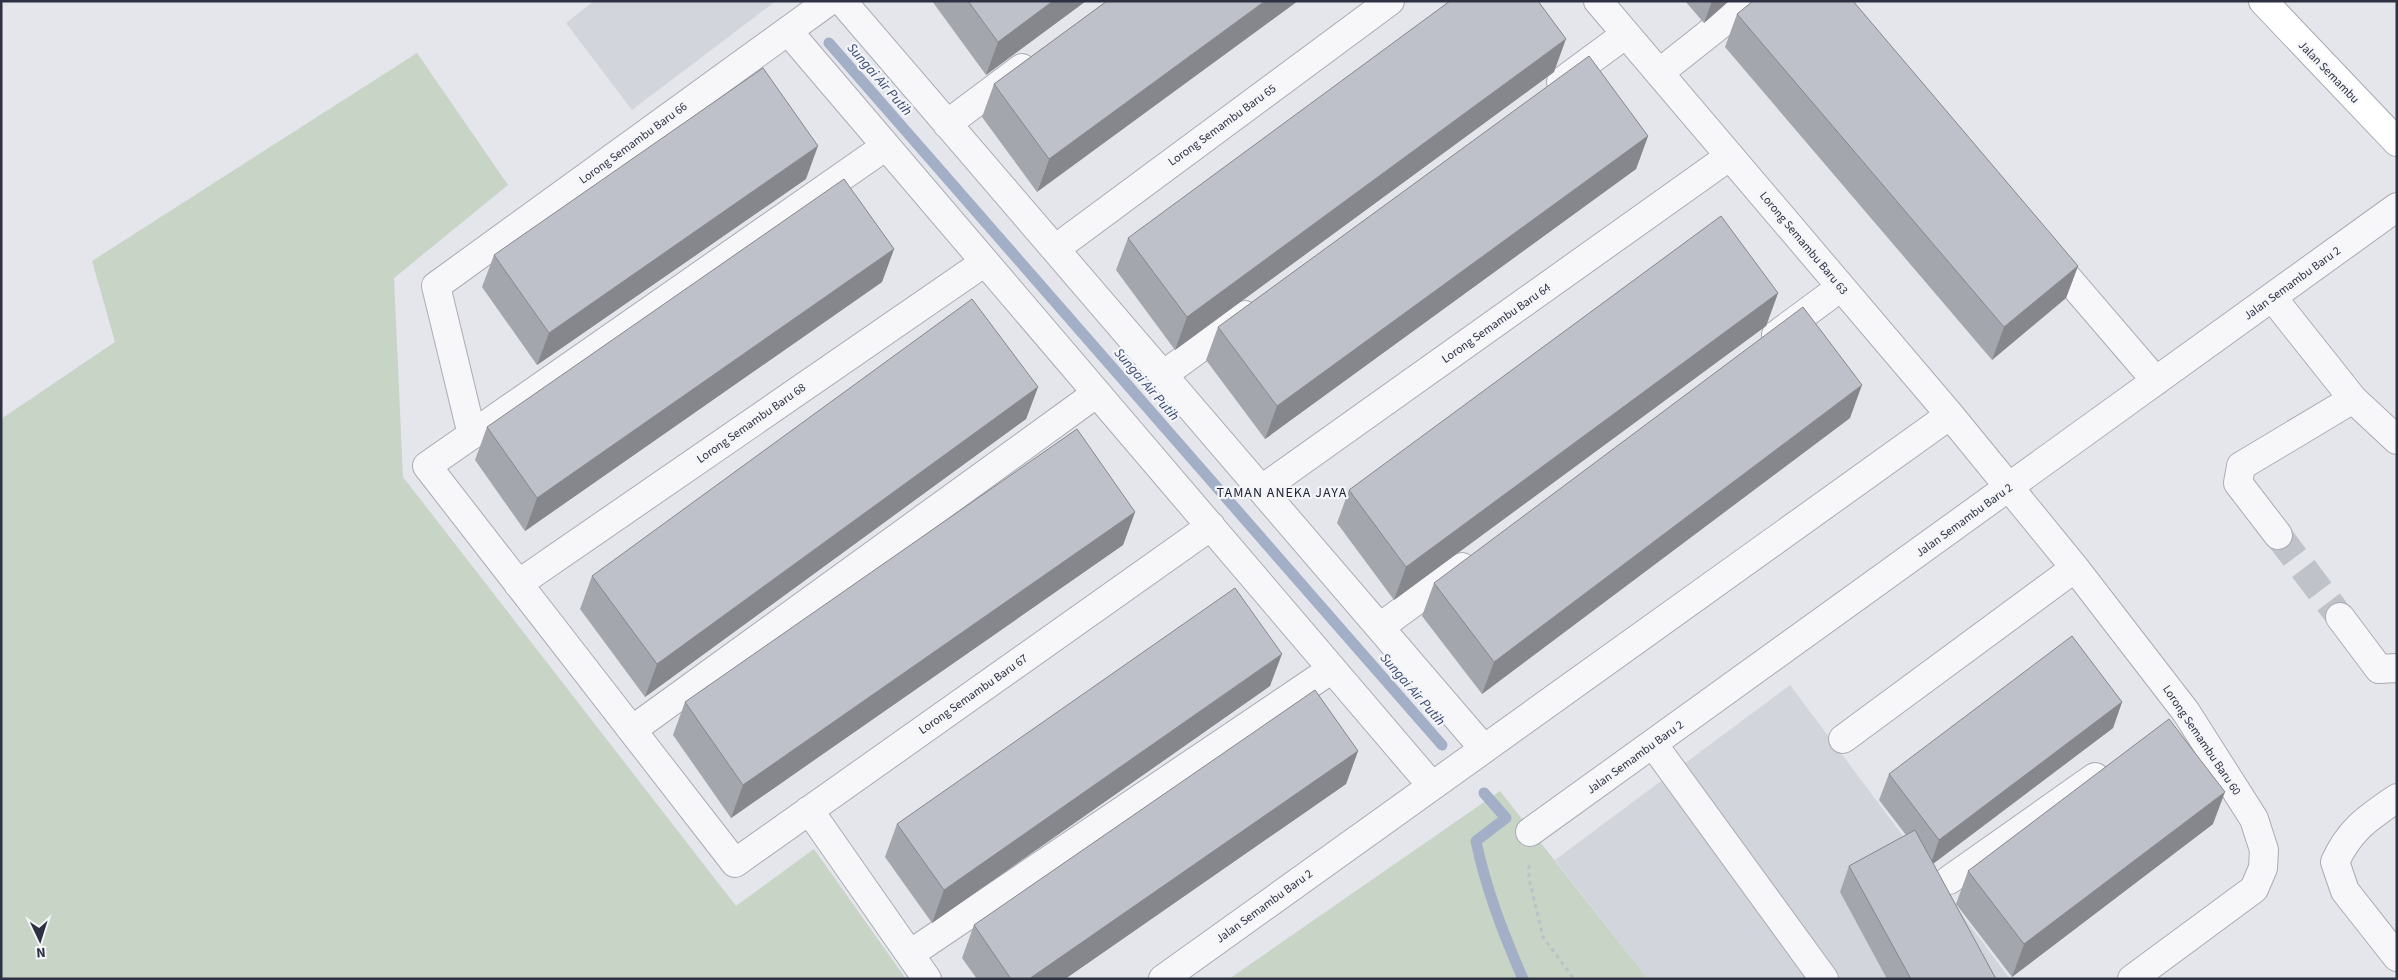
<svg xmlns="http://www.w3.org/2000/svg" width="2398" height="980" viewBox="0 0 2398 980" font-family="'Source Sans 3',sans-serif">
<rect width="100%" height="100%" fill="#e4e6eb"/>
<path fill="#d3d5dd" d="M594,1H776L632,110L566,23Z
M1790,685L2010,979H1648L1555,860Z"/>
<path fill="#c8d4c6" d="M417,53L508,185L394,278L403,477L736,906L814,849L906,979H1V419L115,342L92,261Z
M1500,791L1648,979H1229Z"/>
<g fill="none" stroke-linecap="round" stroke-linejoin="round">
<path stroke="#a3afc7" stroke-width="11" d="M829,43L1442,745
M1484,793L1506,818L1476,841C1486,889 1503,933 1523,979"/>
<path stroke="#bfc2c9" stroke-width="28" stroke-dasharray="28 14" stroke-linecap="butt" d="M2278,535L2340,617"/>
<g stroke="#a9acb5" stroke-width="30">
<path id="minor" d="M842,1L1484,749
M1598,1L1950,415L2075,568L2186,712L2254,819L2264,850L2263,868L2254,889L2132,979
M788,31L1432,786
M1659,73L1750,1
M1561,82L1626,34
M947,124L1022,68
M886,146L427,466L735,863L1211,526
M1055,249L1390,1
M2047,254L2156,381
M2272,297L2353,399L2397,440
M1776,335L1841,287
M1163,375L1245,315
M472,435L436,286L829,1
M1262,489L1730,156
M2278,535L2238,483L2241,466L2353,399
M518,584L985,262
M2340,617L2379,669L2397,668
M1380,627L1462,567
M632,730L1097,393
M1843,739L2075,568
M1653,744L1824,979
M2397,798C2368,818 2350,829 2335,862L2345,891L2397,957
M809,810L927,979
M1530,832L2397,207
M1949,880L2095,777
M910,954L1332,669
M1163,979L1950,415"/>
</g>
<g stroke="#a5a9b6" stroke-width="30">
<path id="major" d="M2263,1L2397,142"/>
</g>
<path stroke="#bec0c6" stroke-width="3" stroke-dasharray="4 4" stroke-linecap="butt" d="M1529,865V879L1543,937L1574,979"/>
<use href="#minor" stroke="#f7f7f9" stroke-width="28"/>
<use href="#major" stroke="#fff" stroke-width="28"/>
</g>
<path fill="#a4a6ae" d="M932,1H1086L986,75Z
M1107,1L1037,192L982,117L994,84Z
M1685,1H1729L1704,23Z
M1737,14L2078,266L2066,298L1992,360L1725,47Z
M1554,72L1175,350L1116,270L1128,238Z
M1648,136L1636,169L1265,439L1206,360L1218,327Z
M806,179L537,365L482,287L494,255Z
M894,249L882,282L525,531L475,460L487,427Z
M1778,293L1766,326L1394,600L1337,523L1349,490Z
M1038,387L1026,419L645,697L580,609L592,576Z
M1850,418L1482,694L1422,616L1434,583Z
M1135,512L1123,545L731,818L673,735L685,702Z
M1270,686L932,923L885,857L897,824Z
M2122,702L2113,728L1933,864L1996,979H1887L1840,892L1849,866L1906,835L1879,800L1889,774Z
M1358,751L1346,784L1065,979H977L962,958L974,925Z
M2213,824L2012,977L1956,904L1968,871Z"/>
<path fill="#86878d" d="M1053,1H1086L986,75L998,42Z
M1265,1H1298L1037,192L1049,159Z
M1712,1H1729L1704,23Z
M1566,39L1554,72L1175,350L1187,317Z
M1648,136L1636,169L1265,439L1277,406Z
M818,146L806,179L537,365L549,333Z
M894,249L882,282L525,531L537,498Z
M2078,266L2066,298L1992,360L2004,327Z
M1778,293L1766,326L1394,600L1406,567Z
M1862,385L1850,418L1482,694L1494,662Z
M1038,387L1026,419L645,697L657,664Z
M1135,512L1123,545L731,818L743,785Z
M1282,654L1270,686L932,923L944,890Z
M2122,702L2113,728L1930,866L1939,840Z
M1358,751L1346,784L1065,979H1029Z
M2225,792L2213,824L2012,977L2024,944Z"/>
<path fill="#bfc1ca" stroke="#86878d" d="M968,1H1053L998,42Z
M1107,1H1265L1049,159L994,84Z
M1450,1H1538L1566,39L1187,317L1128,238Z
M1753,1H1853L2078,266L2004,327L1737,14Z
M1589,56L1648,136L1277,406L1218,327Z
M763,68L818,146L549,333L494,255Z
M844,179L894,249L537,498L487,427Z
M1721,216L1778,293L1406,567L1349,490Z
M972,299L1038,387L657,664L592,576Z
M1803,307L1862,385L1494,662L1434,583Z
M1077,429L1135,512L743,785L685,702Z
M1235,588L1282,654L944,890L897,824Z
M2072,636L2122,702L1939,840L1889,774Z
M1315,690L1358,751L1029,979H1011L974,925Z
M2169,719L2225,792L2024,944L1968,871Z
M1915,830L1996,979H1911L1849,866Z"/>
<g text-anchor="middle" stroke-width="4.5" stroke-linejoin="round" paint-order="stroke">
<g font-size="12" fill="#2d3142" stroke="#f4f5f8">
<text transform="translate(2329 72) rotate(46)" y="4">Jalan Semambu</text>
<text transform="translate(1222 125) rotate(-36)" y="4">Lorong Semambu Baru 65</text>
<text transform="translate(633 143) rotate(-36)" y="4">Lorong Semambu Baru 66</text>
<text transform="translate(1804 243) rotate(50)" y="4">Lorong Semambu Baru 63</text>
<text transform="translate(2292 283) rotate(-36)" y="4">Jalan Semambu Baru 2</text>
<text transform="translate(1496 323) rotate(-35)" y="4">Lorong Semambu Baru 64</text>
<text transform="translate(751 423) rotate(-35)" y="4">Lorong Semambu Baru 68</text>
<text transform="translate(1964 520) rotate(-36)" y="4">Jalan Semambu Baru 2</text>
<text transform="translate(973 694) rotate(-35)" y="4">Lorong Semambu Baru 67</text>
<text transform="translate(2202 740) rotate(56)" y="4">Lorong Semambu Baru 60</text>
<text transform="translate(1635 757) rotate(-36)" y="4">Jalan Semambu Baru 2</text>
<text transform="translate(1264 906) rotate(-36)" y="4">Jalan Semambu Baru 2</text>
</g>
<g font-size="14" font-style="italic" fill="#3b4a73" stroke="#f4f5f8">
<text transform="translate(880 79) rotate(49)" y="5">Sungai Air Putih</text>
<text transform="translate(1147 384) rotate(49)" y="5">Sungai Air Putih</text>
<text transform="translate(1413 689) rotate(49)" y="5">Sungai Air Putih</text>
</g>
<g font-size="14" letter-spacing="1" fill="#1f2333" stroke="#f4f5f8">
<text x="1282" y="497">TAMAN ANEKA JAYA</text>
</g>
</g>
<rect width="2398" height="980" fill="none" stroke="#2d3142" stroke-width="5"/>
<g transform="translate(40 940) rotate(176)" stroke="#f4f5f8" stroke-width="4" paint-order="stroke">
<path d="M0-4L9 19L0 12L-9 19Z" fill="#2d3142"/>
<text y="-8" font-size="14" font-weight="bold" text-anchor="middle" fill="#2d3142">N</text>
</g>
</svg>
